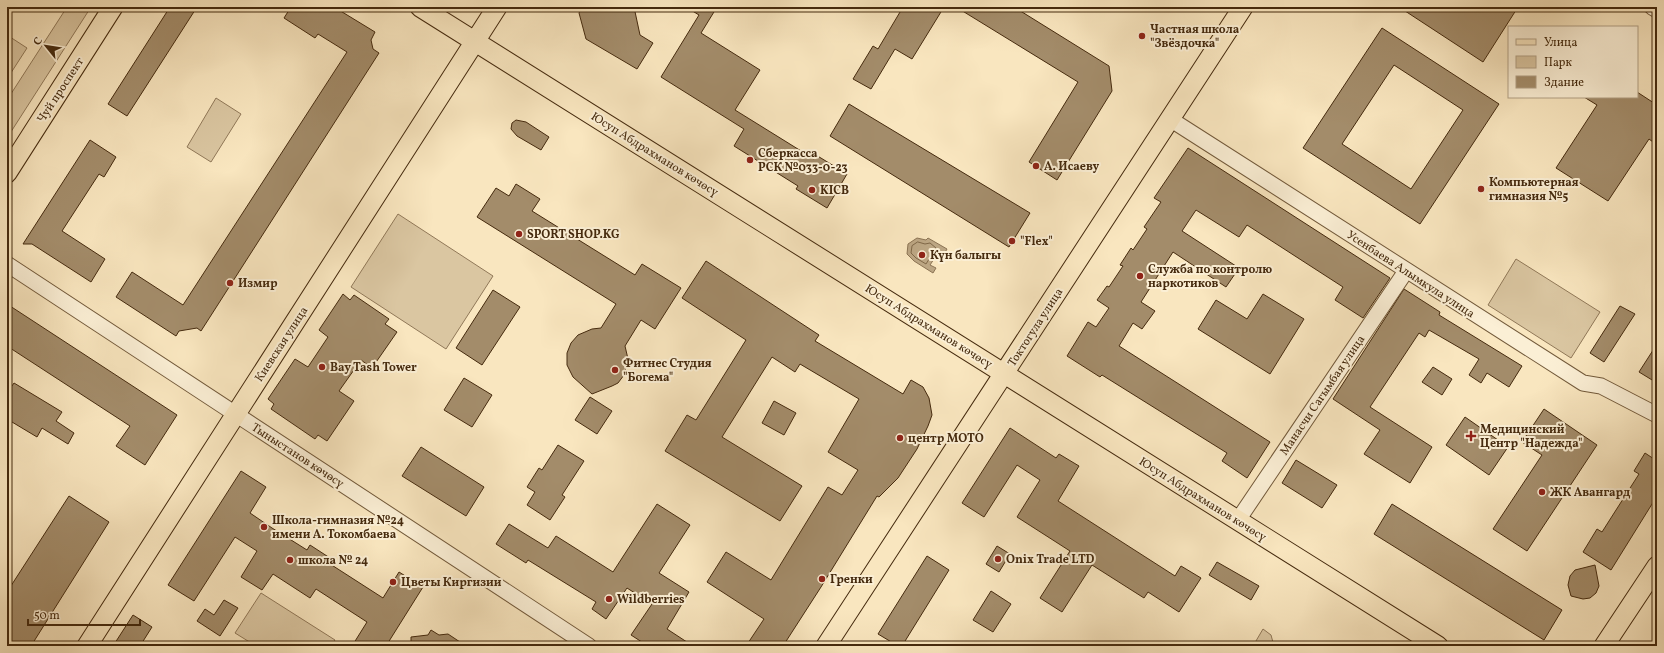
<svg xmlns="http://www.w3.org/2000/svg" width="1664" height="653" viewBox="0 0 1664 653" font-family="Vollkorn,serif">
<rect width="100%" height="100%" fill="#f9e6bf"/>
<filter id="stains"><feTurbulence type="fractalNoise" baseFrequency=".005" numOctaves="4"/><feColorMatrix values="0 0 0 0 .2 0 0 0 0 .09 0 0 0 0 .02 0 0 0 .5 -.17"/></filter>
<radialGradient id="worn" r=".72"><stop offset=".6" stop-color="#630" stop-opacity="0"/><stop offset="1" stop-color="#630" stop-opacity=".3"/></radialGradient>
<path fill="#dac6a1" stroke="#907858" d="M67,7H91L7,138V100Z
M7,35L27,48L7,79Z
M216,98L241,114L211,162L187,147Z
M398,214L493,276L446,349L351,287Z
M1516,259L1600,312L1571,358L1488,305Z
M261,593L335,640L331,646H256L235,633Z
M1263,629L1271,635L1274,646H1253Z"/>
<path fill="#bca683" stroke="#8c7454" d="M917,238L926,240L928,238L947,249L943,256L938,253L930,265L936,268L933,273L914,261L907,254L908,244Z"/>
<g fill="none" stroke-linecap="round" stroke-linejoin="round">
<path stroke="#806848" stroke-width="1" d="M918,242L925,244L930,243L936,248L926,264L916,258L911,253L912,246Z"/>
</g>
<path fill="#a38c6a" stroke="#452a0e" fill-rule="evenodd" d="M170,7H197L127,116L108,104Z
M291,7H334L375,32L371,40L373,49L379,53L201,331L197,328L179,331L176,336L116,297L132,272L183,305L347,52L318,34L315,38L284,18Z
M582,7H634L640,35L653,43L637,69L586,39L579,13Z
M686,7H717L701,33L760,70L735,110L814,159L816,155L847,174L827,208L796,189L798,186L734,146L744,129L661,77L699,15Z
M903,7H944L912,59L895,49L871,89L853,79L873,46L878,49Z
M956,7H1014L1109,66L1112,91L1057,180L1029,162L1078,82Z
M1399,7H1518L1483,62Z
M1382,28L1499,104L1420,224L1303,148ZM1394,65L1463,110L1411,189L1342,144Z
M1637,92L1657,105V145L1649,139L1608,201L1556,168L1597,105L1584,97H1637Z
M849,104L1030,213L1009,247L830,136Z
M516,120L526,122L549,137L541,150L517,136L511,129L512,123Z
M90,140L116,157L104,177L99,174L62,231L105,259L91,282L32,244H23Z
M1188,148L1390,278L1363,318L1335,300L1343,287L1247,225L1239,237L1196,210L1182,231L1239,268L1226,287L1173,252L1141,302L1155,311L1142,329L1133,323L1119,346L1270,442L1247,478L1222,461L1227,453L1102,375L1100,377L1067,356L1088,322L1096,327L1109,308L1097,300L1107,286L1109,287L1123,266L1120,265L1131,248L1133,250L1147,229L1144,227L1161,202L1154,198Z
M516,184L540,199L532,211L635,275L642,264L681,288L655,329L641,320L625,346L628,359L624,375L618,383L612,386L592,394L573,377L567,365V353L571,343L578,335L592,329L601,328L616,304L477,217L496,188L509,196Z
M706,261L819,335L815,341L903,394L911,380L923,387L929,398L932,415L928,426L917,449L898,478L879,497L877,496L821,587L783,646H746L764,619L707,582L726,552L771,580L828,487L842,495L858,470L828,452L859,399L800,364L795,372L772,357L722,437L802,486L780,521L665,451L687,415L696,420L746,340L682,298Z
M1404,289L1440,312L1439,315L1522,366L1509,387L1487,373L1481,383L1469,375L1479,359L1429,330L1425,337L1419,333L1370,407L1432,447L1410,483L1364,454L1380,430L1333,399Z
M493,290L520,307L482,365L456,348Z
M343,294L350,300L354,295L389,319L385,324L397,332L372,368L361,360L339,391L354,401L327,441L318,435L315,439L271,409L274,404L268,399L295,359L308,367L328,337L319,330Z
M1263,294L1304,319L1270,374L1198,329L1216,300L1247,319Z
M7,304L177,415L145,465L116,446L130,426L7,346Z
M1620,306L1635,314L1604,362L1590,353Z
M1657,344V383L1639,372Z
M1433,367L1452,379L1442,395L1422,382Z
M464,378L492,395L472,427L444,410Z
M14,383L62,412L56,421L74,433L68,444L42,428L37,437L7,419V393Z
M590,397L612,411L597,434L575,420Z
M774,401L796,413L784,435L762,423Z
M1544,409L1597,445L1527,551L1493,529L1542,455L1522,442Z
M1465,417L1508,447L1489,475L1446,445Z
M1010,428L1056,458L1059,454L1079,466L1058,501L1175,576L1181,566L1201,578L1179,612L1148,592L1144,598L1092,565L1062,612L1040,598L1070,551L1017,517L1040,480L1017,465L984,517L962,503Z
M558,445L584,461L562,495L565,497L550,520L527,505L535,492L527,487L539,468L542,470Z
M421,447L484,487L466,516L402,476Z
M1645,453L1657,461V496L1611,570L1583,552L1597,529L1602,532L1639,474L1634,471Z
M1296,460L1337,485L1322,508L1282,483Z
M241,471L266,487L250,513L272,528L307,550L310,545L330,558L327,562L383,598L399,572L423,587L386,646H352L367,622L316,589L310,598L273,574L262,590L241,577L257,551L235,537L194,601L168,585Z
M69,496L109,522L31,646H7V592Z
M657,504L690,525L659,573L689,592L667,629L693,646H648L631,635L652,604L627,588L606,619L592,609L596,602L528,560L526,563L496,544L509,524L548,548L556,536L613,572Z
M1392,504L1562,610L1544,640L1374,534Z
M997,546L1010,554L999,572L986,564Z
M927,556L949,570L902,646H898L878,634Z
M1217,562L1259,586L1251,600L1209,575Z
M1595,565L1599,586L1596,593L1590,598L1583,599L1571,596L1568,585L1570,576L1575,570Z
M991,591L1011,604L993,632L973,620Z
M224,600L238,608L220,636L197,621L205,609L214,615Z
M133,615L152,627L140,646H113Z
M431,630L439,635L448,634L466,646H411V637L428,635Z"/>
<g fill="none" stroke-linecap="round" stroke-linejoin="round">
<g stroke="#72593a" stroke-width="17">
<path id="minor" d="M1652,7L1657,10
M1170,119L1583,383L1601,386L1657,415
M7,264L589,646
M1238,520L1406,271"/>
</g>
<g stroke="#452a0e" stroke-width="21">
<path id="major" d="M420,7L1438,646
M7,173L113,7
M87,646L497,7
M826,646L1243,7
M1604,646L1657,566"/>
</g>
<use href="#minor" stroke="#fbefd5" stroke-width="15"/>
<use href="#major" stroke="#f9e6bf" stroke-width="19"/>
</g>
<g fill="#8f2418" stroke="#fbefd5" stroke-width="1.5">
<circle cx="1142" cy="36" r="4"/>
<circle cx="750" cy="160" r="4"/>
<circle cx="1036" cy="166" r="4"/>
<circle cx="1481" cy="189" r="4"/>
<circle cx="812" cy="190" r="4"/>
<circle cx="519" cy="234" r="4"/>
<circle cx="1012" cy="241" r="4"/>
<circle cx="922" cy="255" r="4"/>
<circle cx="1140" cy="276" r="4"/>
<circle cx="230" cy="283" r="4"/>
<circle cx="322" cy="367" r="4"/>
<circle cx="615" cy="370" r="4"/>
<path d="M1469 430h4v4h4v4h-4v4h-4v-4h-4v-4h4z"/>
<circle cx="900" cy="438" r="4"/>
<circle cx="1542" cy="492" r="4"/>
<circle cx="264" cy="527" r="4"/>
<circle cx="998" cy="559" r="4"/>
<circle cx="290" cy="560" r="4"/>
<circle cx="822" cy="579" r="4"/>
<circle cx="393" cy="582" r="4"/>
<circle cx="609" cy="599" r="4"/>
</g>
<g text-anchor="middle" stroke-width="4" stroke-linejoin="round" paint-order="stroke">
<g font-size="12" font-weight="bold" fill="#452a0e" stroke="#fbefd5" text-anchor="start">
<text x="1150" y="33">Частная школа<tspan x="1150" dy="14">"Звёздочка"</tspan></text>
<text x="758" y="157">Сберкасса<tspan x="758" dy="14">РСК №033-0-23</tspan></text>
<text x="1044" y="170">А. Исаеву</text>
<text x="1489" y="186">Компьютерная<tspan x="1489" dy="14">гимназия №5</tspan></text>
<text x="820" y="194">KICB</text>
<text x="527" y="238">SPORT SHOP.KG</text>
<text x="1020" y="245">"Flex"</text>
<text x="930" y="259">Күн балыгы</text>
<text x="1148" y="273">Служба по контролю<tspan x="1148" dy="14">наркотиков</tspan></text>
<text x="238" y="287">Измир</text>
<text x="623" y="367">Фитнес Студия<tspan x="623" dy="14">"Богема"</tspan></text>
<text x="330" y="371">Bay Tash Tower</text>
<text x="1480" y="433">Медицинский<tspan x="1480" dy="14">Центр "Надежда"</tspan></text>
<text x="908" y="442">центр МОТО</text>
<text x="1550" y="496">ЖК Авангард</text>
<text x="272" y="524">Школа-гимназия №24<tspan x="272" dy="14">имени А. Токомбаева</tspan></text>
<text x="1006" y="563">Onix Trade LTD</text>
<text x="298" y="564">школа № 24</text>
<text x="830" y="583">Гренки</text>
<text x="401" y="586">Цветы Киргизии</text>
<text x="617" y="603">Wildberries</text>
</g>
<g font-size="12" fill="#452a0e" stroke="#fbefd5">
<text transform="translate(60 90) rotate(-57)" y="4">Чуй проспект</text>
<text transform="translate(655 154) rotate(32)" y="4">Юсуп Абдрахманов көчөсү</text>
<text transform="translate(1411 274) rotate(33)" y="4">Усенбаева Алымкула улица</text>
<text transform="translate(929 326) rotate(32)" y="4">Юсуп Абдрахманов көчөсү</text>
<text transform="translate(1035 327) rotate(-57)" y="4">Токтогула улица</text>
<text transform="translate(281 344) rotate(-57)" y="4">Киевская улица</text>
<text transform="translate(1322 395) rotate(-56)" y="4">Манасчи Сагымбая улица</text>
<text transform="translate(298 455) rotate(33)" y="4">Тыныстанов көчөсү</text>
<text transform="translate(1203 499) rotate(32)" y="4">Юсуп Абдрахманов көчөсү</text>
</g>
</g>
<rect width="1664" height="653" fill="none" stroke="#f9e6bf" stroke-width="24"/>
<rect x="8" y="8" width="1648" height="637" fill="none" stroke="#452a0e" stroke-width="2"/>
<rect x="12" y="12" width="1640" height="629" fill="none" stroke="#452a0e"/>
<rect x="1508" y="26" width="130" height="72" fill="#fbefd5" stroke="#b2a085"/>
<rect x="1516" y="39" width="20" height="6" fill="#f9e6bf" stroke="#b2a085"/>
<text x="1544" y="46" font-size="12" fill="#452a0e">Улица</text>
<rect x="1516" y="56" width="20" height="12" fill="#dac6a1" stroke="#b2a085"/>
<text x="1544" y="66" font-size="12" fill="#452a0e">Парк</text>
<rect x="1516" y="76" width="20" height="12" fill="#a38c6a" stroke="#b2a085"/>
<text x="1544" y="86" font-size="12" fill="#452a0e">Здание</text>
<g transform="translate(46 46) rotate(300)" stroke="#fbefd5" stroke-width="3" paint-order="stroke">
<path d="M0-3L7 15L0 10L-7 15Z" fill="#452a0e"/>
<text y="-6" font-size="11" font-weight="bold" text-anchor="middle" fill="#452a0e">С</text>
</g>
<path d="M28 619v6h112v-6" fill="none" stroke="#452a0e" stroke-width="2"/>
<text x="34" y="619" font-size="12" fill="#452a0e" stroke="#fbefd5" stroke-width="3" paint-order="stroke">50 m</text>
<rect width="100%" height="100%" filter="url(#stains)"/>
<rect width="100%" height="100%" fill="url(#worn)"/>
</svg>
